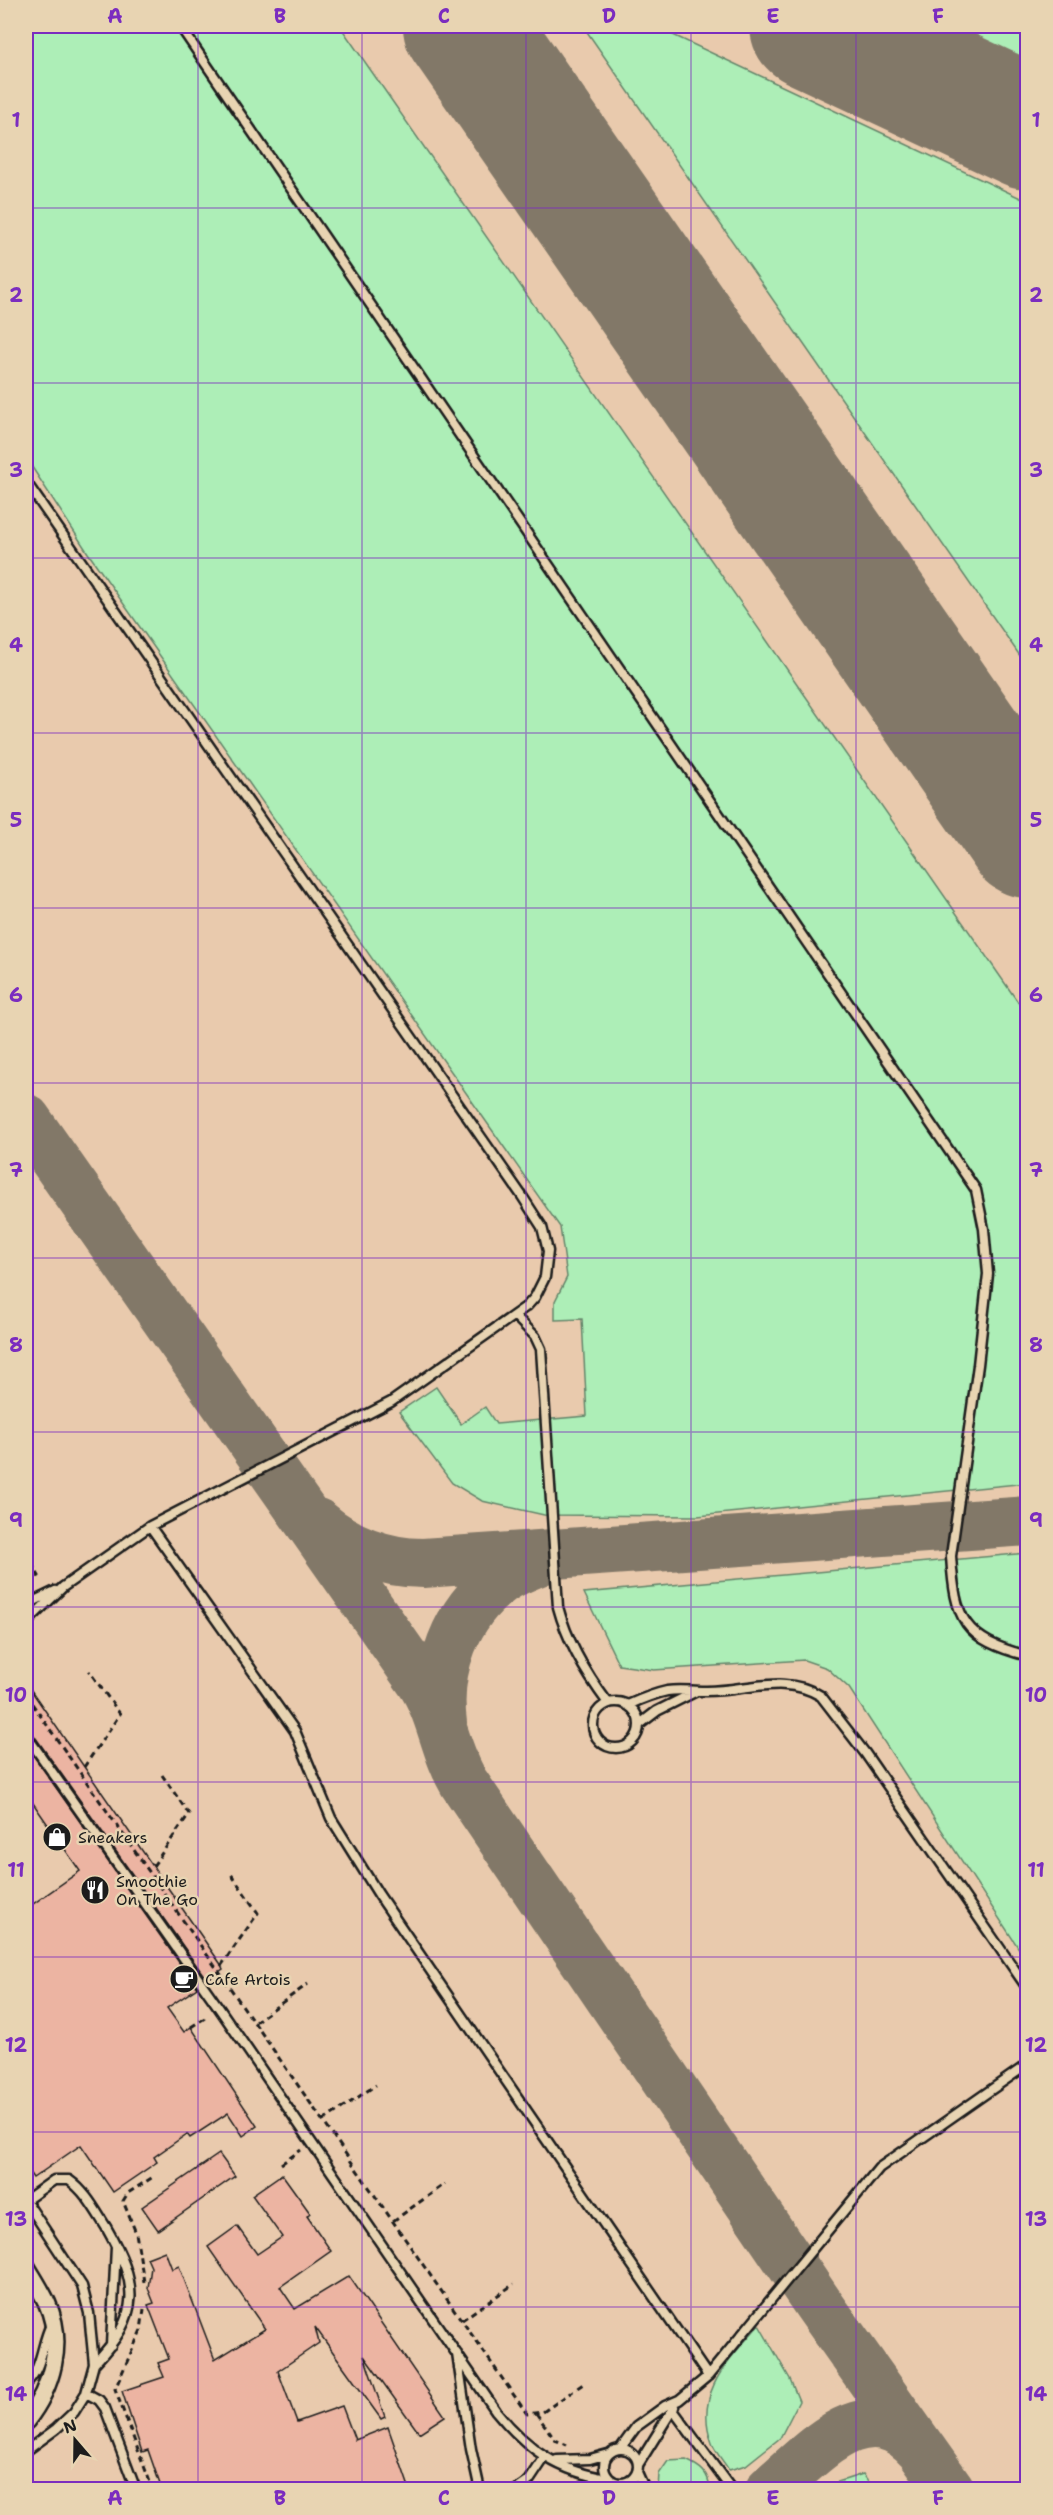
<svg xmlns="http://www.w3.org/2000/svg" width="1053" height="2515" viewBox="0 0 1053 2515" font-family="'Shantell Sans',sans-serif">
<rect width="100%" height="100%" fill="#e8d4b2"/>
<filter id="ink" filterUnits="userSpaceOnUse"><feTurbulence type="fractalNoise" baseFrequency=".0167" numOctaves="2"/><feDisplacementMap in="SourceGraphic" scale="12" xChannelSelector="R" yChannelSelector="G"/><feConvolveMatrix kernelMatrix="1 2 1 2 8 2 1 2 1" color-interpolation-filters="sRGB"/></filter>
<g filter="url(#ink)">
<path fill="#e9caad" d="M26,26H1027V2489H26Z"/>
<path fill="#adeeb7" stroke="#64856a" stroke-width="1.5" d="M26,26H340L1027,1015V1483L698,1516L544,1515L482,1501L452,1483L399,1412L436,1387L461,1424L485,1407L496,1424L587,1416L582,1319L555,1320V1301L567,1277L560,1227L88,553L26,458Z
M583,26H654L1027,201V666Z
M954,26H1027V60Z
M1027,1553V1961L849,1688L827,1668L804,1660L654,1670L619,1665L584,1593Z
M759,2325L790,2379L799,2401L780,2438L746,2465L729,2470C724,2462 715,2452 712,2443C693,2393 729,2360 759,2325Z
M686,2460C701,2467 709,2473 710,2489H658L659,2474L668,2461Z
M863,2474L874,2489H816Z"/>
<g fill="none" stroke-linecap="round" stroke-linejoin="round">
<path stroke="#827867" stroke-width="50" d="M26,1119L420,1680C442,1712 444,1750 464,1783L819,2305L950,2490
M317,1523C346,1548 384,1563 423,1563L1028,1521
M442,1723C435,1670 455,1613 500,1580C512,1571 527,1566 541,1560
M770,2490C813,2454 865,2389 919,2447"/>
<path stroke="#827867" stroke-width="124" d="M465,26L1028,836
M812,26L1028,127"/>
</g>
<path fill="#ecb4a2" stroke="#1c1c1c" stroke-width="1.5" d="M26,1683L220,1963L223,1969L207,1980L31,1731L26,1729Z
M26,1745L197,1988L167,2008L184,2032L191,2027L257,2126L243,2136L228,2113L190,2138L187,2134L154,2157L157,2162L113,2192L81,2145L33,2178L26,2168V1909L80,1871L26,1793Z
M219,2154L235,2176L158,2230L142,2207Z
M282,2174L310,2213L307,2216L331,2251L280,2287L295,2309L349,2276L445,2416L419,2433L364,2356L385,2417L381,2419L315,2327L319,2343L278,2371L297,2422L342,2406L355,2440L388,2427L410,2490H162L148,2450L142,2452L122,2391L164,2377L158,2363L169,2359L148,2305L154,2303L148,2288L151,2267L147,2258L165,2251L172,2269L179,2266L215,2360L265,2329L208,2247L237,2226L257,2254L282,2237L252,2195Z"/>
<g fill="none" stroke-linecap="round" stroke-linejoin="round">
<g stroke="#1c1c1c" stroke-width="13">
<path id="lane" d="M180,26L976,1190L984,1229L988,1274L978,1365L951,1556C955,1620 963,1639 1028,1656
M26,482L522,1196L542,1227L548,1251L545,1277L535,1297L527,1306L391,1402L150,1526L63,1587L26,1623
M515,1316L535,1336L541,1349L558,1607C567,1641 587,1675 608,1703
M150,1526L295,1731L331,1818L379,1895L708,2376
M26,1605L55,1591
M593 1725a23 23 0 1 1 46 0a23 23 0 1 1-46 0Z
M628,1705C641,1699 653,1694 667,1691C679,1689 691,1691 704,1691C743,1692 785,1673 821,1696L865,1753L1028,1989
M640,1724L657,1711L695,1692
M26,1735L219,2008L496,2411C527,2449 559,2472 609,2479
M26,2200L54,2180H69C86,2192 95,2210 106,2227C139,2285 142,2314 94,2364
M26,2201L82,2286L89,2313L94,2364L86,2393L74,2412L56,2429L26,2451
M111,2345L116,2247
M457,2354L471,2449L480,2490
M26,2383C43,2368 41,2344 51,2325
M86,2393L99,2400L105,2408L136,2490
M673,2410L732,2490
M604 2466a17 17 0 1 1 34 0a17 17 0 1 1-34 0Z
M620,2449L636,2427L665,2406L679,2400L708,2376L879,2168L1028,2064
M557,2460L590,2459L608,2454
M638,2465L674,2407
M637,2472L645,2490
M516,2490L529,2481L545,2457"/>
</g>
<g stroke="#1c1c1c" stroke-width="21">
<path id="street" d="M26,2266C33,2278 41,2290 47,2303C65,2343 52,2388 26,2421"/>
</g>
<path stroke="#1c1c1c" stroke-width="3" stroke-dasharray="6 4.5" stroke-linecap="butt" d="M26,1555L39,1576L26,1581
M26,1695L527,2414L543,2412L583,2384
M84,1767L120,1714L89,1671
M153,1866L189,1814L162,1775
M221,1966L258,1913L231,1874
M255,2022L308,1984
M191,2027L208,2016
M323,2121L376,2085
M281,2164L301,2150
M393,2221L445,2184
M144,2282L136,2233L123,2201L128,2193L153,2177
M144,2309L141,2330L115,2389L153,2490
M462,2320L514,2284
M536,2413L555,2440L567,2445"/>
<use href="#lane" stroke="#e8d4b2" stroke-width="8"/>
<use href="#street" stroke="#e8d4b2" stroke-width="16"/>
</g>
</g>
<path fill="none" stroke="#7b2cbf" stroke-width="1.5" stroke-opacity="0.55" d="M198,26V2490M362,26V2490M526,26V2490M691,26V2490M856,26V2490M26,208H1028M26,383H1028M26,558H1028M26,733H1028M26,908H1028M26,1083H1028M26,1258H1028M26,1432H1028M26,1607H1028M26,1782H1028M26,1957H1028M26,2132H1028M26,2307H1028"/>
<defs>
<g id="shop-disc" transform="scale(1.5)"><circle r="9.5" fill="#1c1c1c" stroke="#e8d4b2"/><path d="M-5-2.5h2.3a2.7 3.5 0 0 1 5.4 0H5L5.5 6h-11ZM-1.5-2.5h3a1.5 2.3 0 0 0-3 0Z" fill="#fff"/></g>
<g id="restaurant-disc" transform="scale(1.5)"><circle r="9.5" fill="#1c1c1c" stroke="#e8d4b2"/><path d="M-5-6h1v4h1v-4h1v4h1v-4h1v5L-1.5 .5V6h-2V.5L-5-1ZM5-6V6H3V1.5H1.5Q1.5-4 5-6Z" fill="#fff"/></g>
<g id="cafe-disc" transform="scale(1.5)"><circle r="9.5" fill="#1c1c1c" stroke="#e8d4b2"/><path d="M-5.5-4.5H6V0H3Q3 3.5 0 3.5H-2.5Q-5.5 3.5-5.5 0ZM3-3.2v2h1.7v-2ZM-6 4.5H4V6H-6Z" fill="#fff"/></g>
</defs>
<g fill-rule="evenodd">
<use href="#shop-disc" x="57" y="1837"/>
<use href="#restaurant-disc" x="95" y="1890"/>
<use href="#cafe-disc" x="184" y="1979"/>
</g>
<g text-anchor="middle" stroke-width="5" stroke-linejoin="round" paint-order="stroke">
<g font-size="16" fill="#1c1c1c" stroke="#e8d4b2" text-anchor="start">
<text x="78" y="1843">Sneakers</text>
<text x="116" y="1887">Smoothie<tspan x="116" dy="18">On The Go</tspan></text>
<text x="205" y="1985">Cafe Artois</text>
</g>
</g>
<rect width="1053" height="2515" fill="none" stroke="#e8d4b2" stroke-width="66"/>
<g transform="translate(75 2440) rotate(340)" stroke="#e8d4b2" stroke-width="4.5" paint-order="stroke">
<path d="M0-4.5L10 22L0 15L-10 22Z" fill="#1c1c1c"/>
<text y="-9" font-size="16" font-weight="bold" text-anchor="middle" fill="#1c1c1c">N</text>
</g>
<rect x="33" y="33" width="987" height="2449" fill="none" stroke="#7b2cbf" stroke-width="2"/>
<g font-size="20" text-anchor="middle" font-weight="bold" fill="#7b2cbf">
<text x="115" y="23">A</text>
<text x="280" y="23">B</text>
<text x="444" y="23">C</text>
<text x="609" y="23">D</text>
<text x="773" y="23">E</text>
<text x="938" y="23">F</text>
<text x="16" y="127">1</text>
<text x="1036" y="127">1</text>
<text x="16" y="302">2</text>
<text x="1036" y="302">2</text>
<text x="16" y="477">3</text>
<text x="1036" y="477">3</text>
<text x="16" y="652">4</text>
<text x="1036" y="652">4</text>
<text x="16" y="827">5</text>
<text x="1036" y="827">5</text>
<text x="16" y="1002">6</text>
<text x="1036" y="1002">6</text>
<text x="16" y="1177">7</text>
<text x="1036" y="1177">7</text>
<text x="16" y="1352">8</text>
<text x="1036" y="1352">8</text>
<text x="16" y="1527">9</text>
<text x="1036" y="1527">9</text>
<text x="16" y="1702">10</text>
<text x="1036" y="1702">10</text>
<text x="16" y="1877">11</text>
<text x="1036" y="1877">11</text>
<text x="16" y="2052">12</text>
<text x="1036" y="2052">12</text>
<text x="16" y="2226">13</text>
<text x="1036" y="2226">13</text>
<text x="16" y="2401">14</text>
<text x="1036" y="2401">14</text>
<text x="115" y="2505">A</text>
<text x="280" y="2505">B</text>
<text x="444" y="2505">C</text>
<text x="609" y="2505">D</text>
<text x="773" y="2505">E</text>
<text x="938" y="2505">F</text>
</g>
</svg>
